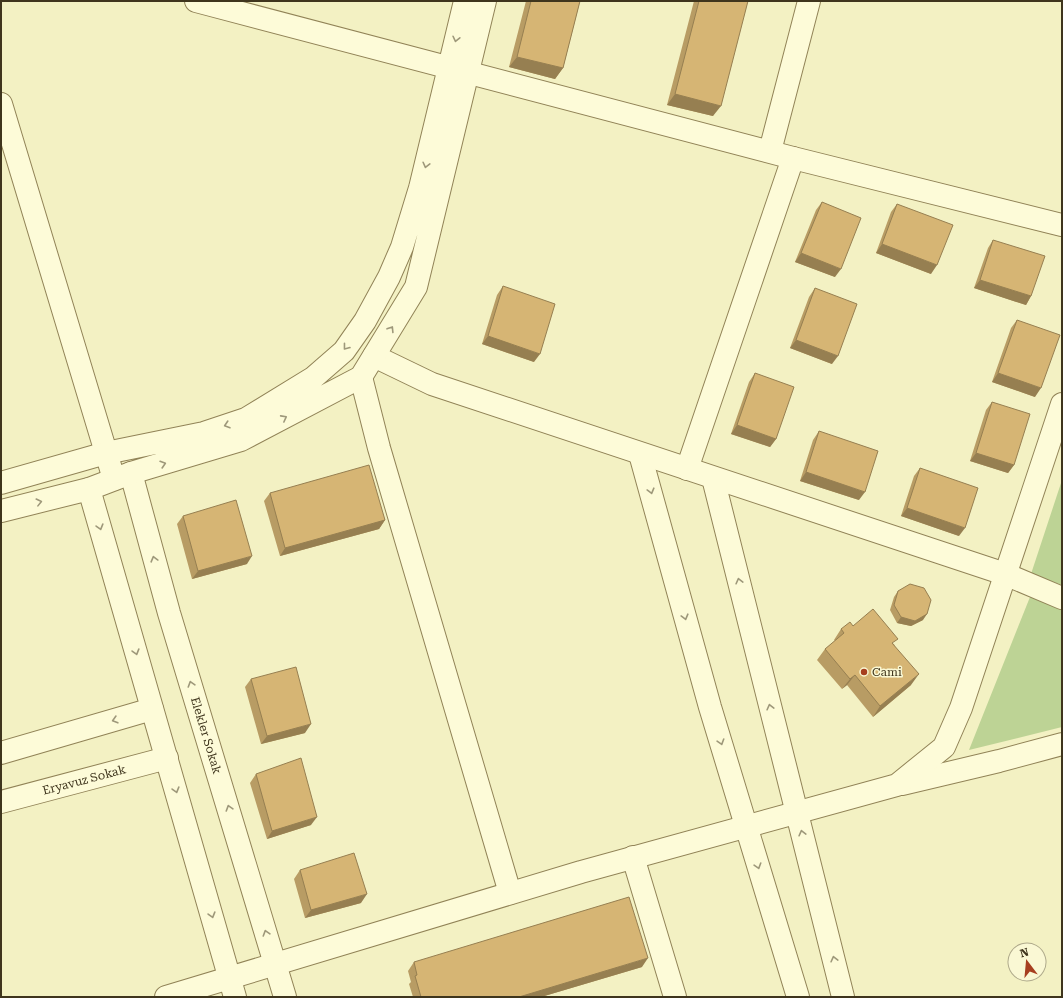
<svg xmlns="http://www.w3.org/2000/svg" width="1063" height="998" viewBox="0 0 1063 998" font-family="'Roboto Serif',serif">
<rect width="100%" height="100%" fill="#f3f1c3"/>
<path fill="#bdd395" d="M1062,480V585L1031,574Z
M1030,597L1062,610V727L969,750Z"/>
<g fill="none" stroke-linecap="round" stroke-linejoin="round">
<g stroke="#918357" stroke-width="24">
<g id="minor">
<path d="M196,1L793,158L1062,225"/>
<path d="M1,104L114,479"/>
<path d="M770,151L809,1"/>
<path d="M374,356L432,384L1005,574L1062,598"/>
<path d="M361,377L379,448L510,893"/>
<path d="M687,469L793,158"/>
<path id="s1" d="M131,473L169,613L285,997"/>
<path d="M89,489L235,997"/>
<path d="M1,753L152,709"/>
<path d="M902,784L999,761L1062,744"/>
<path id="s2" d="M1,802L167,758"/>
<path d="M633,857L675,997"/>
<path d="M166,997L581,872L897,785L944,747L961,708L1062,404"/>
</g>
</g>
<g stroke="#918357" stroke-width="24">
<path id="tertiary" d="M640,454L710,707L798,997
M713,478L843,997
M1,483L106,453L204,433L246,419L313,378L344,351L365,321L389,277L402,247L420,188L465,1
M1,511L89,489L131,473L241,440L361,377L416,287L485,1"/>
</g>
<use href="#minor" stroke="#fdfbd8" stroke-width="22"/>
<use href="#tertiary" stroke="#fdfbd8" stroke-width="22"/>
</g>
<path fill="#b89c64" d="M526,1H580L563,68L555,79L509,67Z
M694,1H748L713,116L667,105Z
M822,202L835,277L795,262L816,210Z
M897,204L931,274L876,253L891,212Z
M993,240L1031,296L1026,305L974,288L988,248Z
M503,286L534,362L482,344L497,295Z
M815,288L832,364L790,348L809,297Z
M1017,320L1035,397L992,382L1011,328Z
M755,373L776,439L770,447L731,434L749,382Z
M992,402L1014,465L1008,473L970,461L986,410Z
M819,431L859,500L800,481L813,440Z
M920,468L959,536L901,516L914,476Z
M270,493L385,520L379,529L280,556L264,501Z
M183,516L247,564L192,579L177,524Z
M898,591L923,620L911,626L897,623L890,610L894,597Z
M853,626L894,644L911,685L873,717L847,685L842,689L817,660L825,649L835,641L834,640L841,629Z
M251,679L305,733L261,744L245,687Z
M256,774L311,825L267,839L250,783Z
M300,870L361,903L305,918L294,879Z
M414,962L642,967L541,997H413L409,984L411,982L408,971Z"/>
<path fill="#967f51" d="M517,57L563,68L555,79L509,67Z
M675,94L721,106L713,116L667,105Z
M882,244L937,265L931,274L876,253Z
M801,253L841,269L835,277L795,262Z
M980,280L1031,296L1026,305L974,288Z
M488,336L540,354L534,362L482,344Z
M796,340L838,356L832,364L790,348Z
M998,373L1041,388L1035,397L992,382Z
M737,425L776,439L770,447L731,434Z
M976,453L1014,465L1008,473L970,461Z
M806,472L865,492L859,500L800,481Z
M907,508L965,528L959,536L901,516Z
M385,520L379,529L280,556L285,548Z
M252,556L247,564L192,579L198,571Z
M927,614L923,620L911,626L897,623L901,617Z
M919,674L911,685L873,717L880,706Z
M855,675L847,685L842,689L850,679Z
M311,724L305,733L261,744L267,736Z
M317,817L311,825L267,839L272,831Z
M367,894L361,903L305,918L311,910Z
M648,958L642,967L541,997H519Z"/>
<path fill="#d6b574" stroke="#967f51" d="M531,1H580L563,68L517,57Z
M699,1H748L721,106L675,94Z
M822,202L861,218L841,269L801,253Z
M897,204L953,225L937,265L882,244Z
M993,240L1045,256L1031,296L980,280Z
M503,286L555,304L540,354L488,336Z
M815,288L857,304L838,356L796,340Z
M1017,320L1060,335L1041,388L998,373Z
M755,373L794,387L776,439L737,425Z
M992,402L1030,414L1014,465L976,453Z
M819,431L878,451L865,492L806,472Z
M369,465L385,520L285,548L270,493Z
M920,468L978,488L965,528L907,508Z
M236,500L252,556L198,571L183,516Z
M910,584L924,588L931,600L927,614L915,621L901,617L894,605L898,591Z
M873,609L898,639L892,643L919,674L880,706L855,675L850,679L825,649L844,633L841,629L850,622L853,626Z
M296,667L311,724L267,736L251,679Z
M301,758L317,817L272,831L256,774Z
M354,853L367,894L311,910L300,870Z
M629,897L648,958L519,997H421L415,976L417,975L414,962Z"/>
<defs><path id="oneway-chevron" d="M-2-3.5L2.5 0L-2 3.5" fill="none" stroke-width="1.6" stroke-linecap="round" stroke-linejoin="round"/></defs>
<g stroke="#9e987a">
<use href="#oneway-chevron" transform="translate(456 39) rotate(103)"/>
<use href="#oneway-chevron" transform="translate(426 165) rotate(104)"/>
<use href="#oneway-chevron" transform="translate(391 329) rotate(-58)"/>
<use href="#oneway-chevron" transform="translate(346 347) rotate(128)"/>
<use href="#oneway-chevron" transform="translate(284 418) rotate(-28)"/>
<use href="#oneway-chevron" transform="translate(227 425) rotate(162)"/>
<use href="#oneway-chevron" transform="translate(163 464) rotate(-17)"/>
<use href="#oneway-chevron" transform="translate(651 491) rotate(75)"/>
<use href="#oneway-chevron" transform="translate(39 502) rotate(-14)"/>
<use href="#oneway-chevron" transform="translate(100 527) rotate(74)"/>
<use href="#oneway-chevron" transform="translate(154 559) rotate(-105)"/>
<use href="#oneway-chevron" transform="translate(739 581) rotate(-104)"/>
<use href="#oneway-chevron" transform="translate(685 617) rotate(75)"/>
<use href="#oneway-chevron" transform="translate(136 652) rotate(74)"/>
<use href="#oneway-chevron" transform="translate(191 684) rotate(-107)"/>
<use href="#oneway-chevron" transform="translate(770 707) rotate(-104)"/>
<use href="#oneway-chevron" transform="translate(115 720) rotate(164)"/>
<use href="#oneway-chevron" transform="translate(721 742) rotate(73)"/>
<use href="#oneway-chevron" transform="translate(176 790) rotate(74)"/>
<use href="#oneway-chevron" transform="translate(229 808) rotate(-107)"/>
<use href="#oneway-chevron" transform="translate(802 833) rotate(-104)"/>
<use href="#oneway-chevron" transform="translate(758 866) rotate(73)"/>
<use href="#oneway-chevron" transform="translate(212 915) rotate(74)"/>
<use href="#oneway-chevron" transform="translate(266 933) rotate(-107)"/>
<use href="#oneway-chevron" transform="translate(834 959) rotate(-104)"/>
</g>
<circle fill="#a73f1f" stroke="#faf8d4" stroke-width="1.5" cx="864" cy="672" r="4"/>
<g text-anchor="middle" stroke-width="3" stroke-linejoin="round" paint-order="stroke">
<g font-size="12" fill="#3f351d" stroke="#faf8d4" text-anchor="start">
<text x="872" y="676">Cami</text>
</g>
<g font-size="12" fill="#3f351d" stroke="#faf8d4">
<text dy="4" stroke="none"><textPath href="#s1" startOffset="273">Elekler Sokak</textPath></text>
<text dy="4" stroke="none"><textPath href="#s2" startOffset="86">Eryavuz Sokak</textPath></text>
</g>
</g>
<rect width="1063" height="998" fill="none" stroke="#3f351d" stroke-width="4"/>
<g transform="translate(1027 962) rotate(344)"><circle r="19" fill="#faf8d4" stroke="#afaa8b"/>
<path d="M0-3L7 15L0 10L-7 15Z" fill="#a73f1f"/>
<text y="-6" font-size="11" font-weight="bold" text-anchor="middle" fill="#3f351d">N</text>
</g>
</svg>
